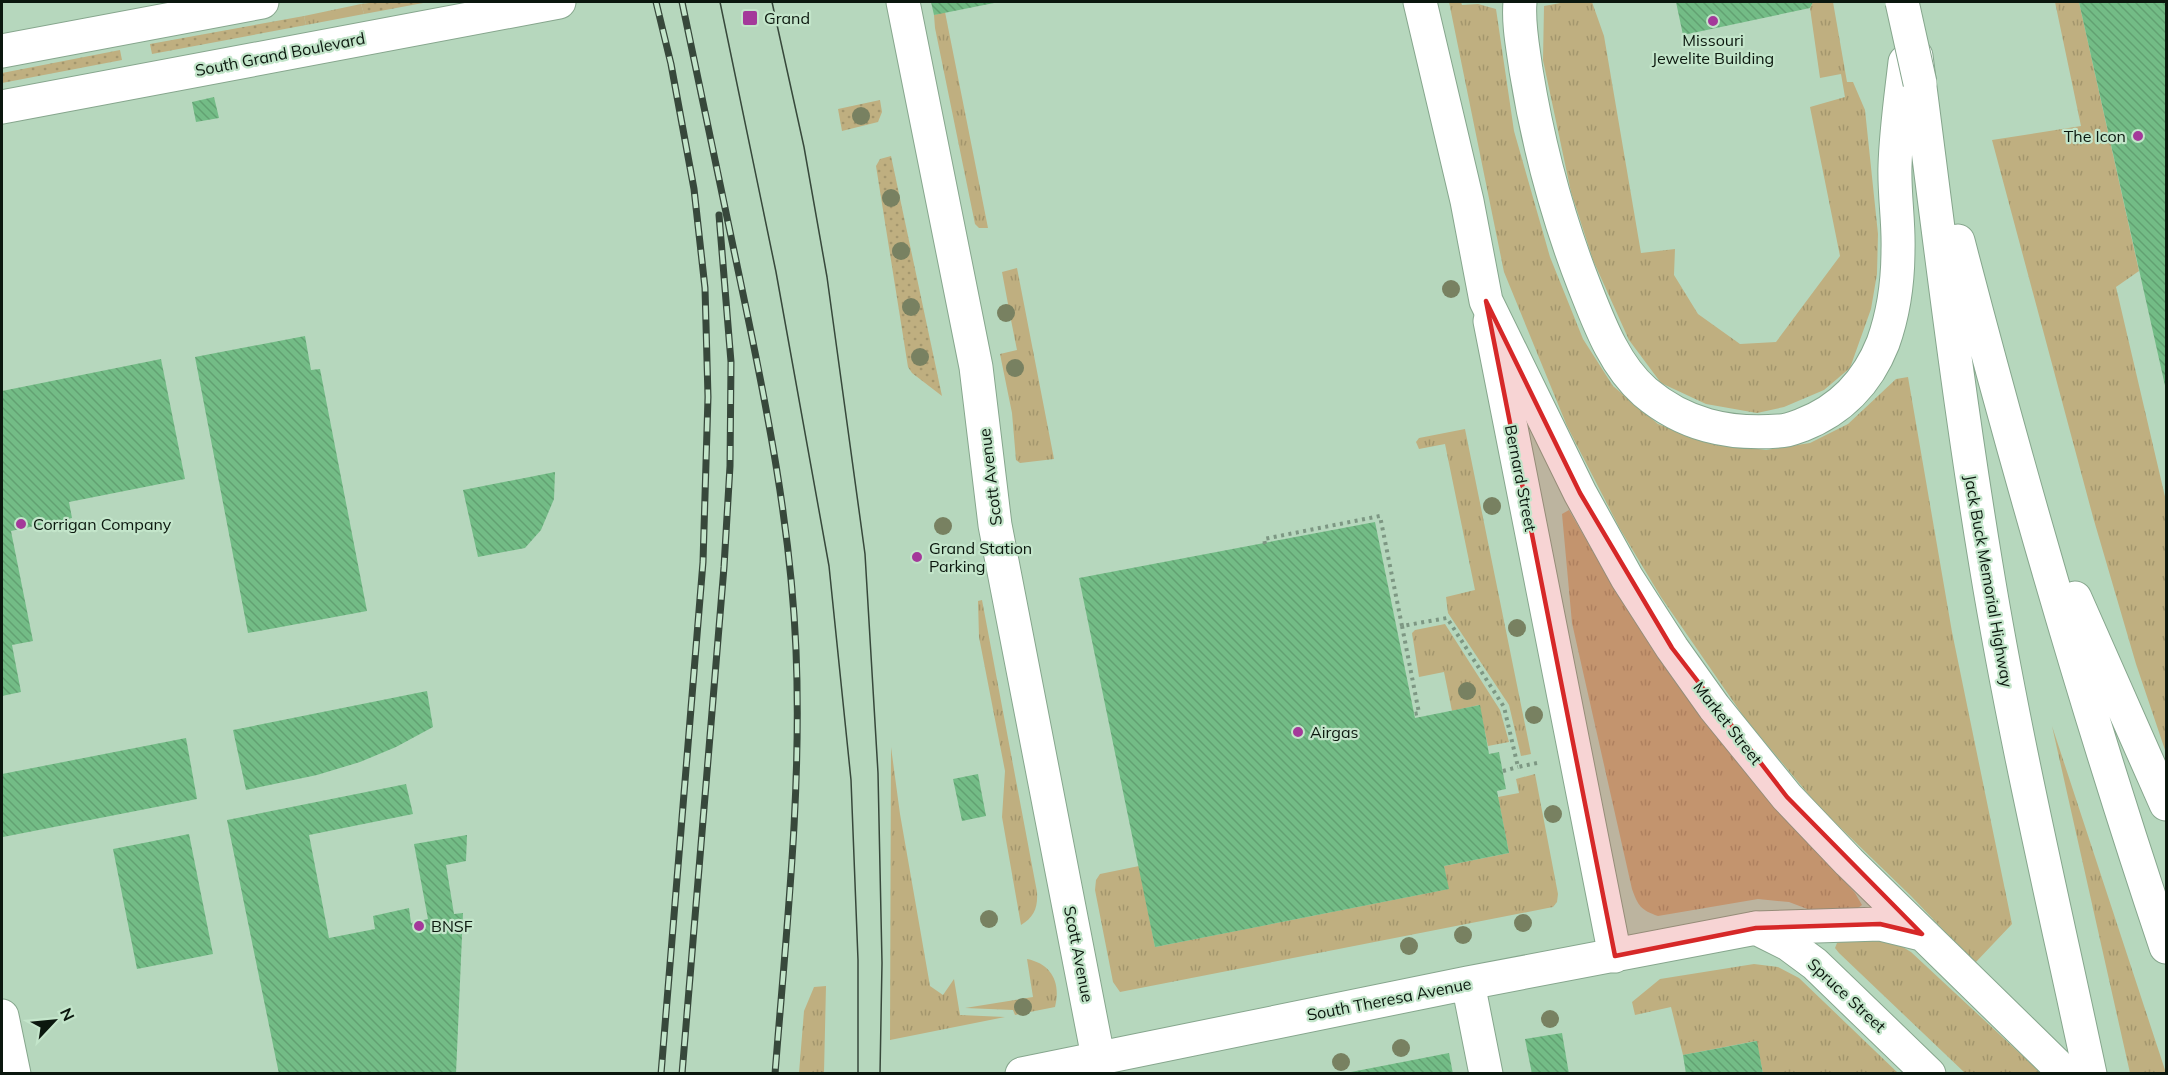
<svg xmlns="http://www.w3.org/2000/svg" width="2168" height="1075" viewBox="0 0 2168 1075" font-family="Mulish,sans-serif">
<defs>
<pattern id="grass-tufts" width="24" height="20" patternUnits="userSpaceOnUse" patternTransform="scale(1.5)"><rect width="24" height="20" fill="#bfaf80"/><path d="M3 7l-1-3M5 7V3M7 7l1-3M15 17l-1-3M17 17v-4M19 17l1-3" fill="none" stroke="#a3966d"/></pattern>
<pattern id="garden-dots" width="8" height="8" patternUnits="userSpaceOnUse" patternTransform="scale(1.5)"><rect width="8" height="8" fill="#bfaf80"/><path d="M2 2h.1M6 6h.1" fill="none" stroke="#a3966d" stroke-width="1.8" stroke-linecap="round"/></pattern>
<pattern id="building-back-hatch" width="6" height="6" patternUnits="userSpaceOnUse" patternTransform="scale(1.5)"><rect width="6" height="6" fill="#73bc86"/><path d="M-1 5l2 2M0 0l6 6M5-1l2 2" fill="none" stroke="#62a172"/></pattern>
</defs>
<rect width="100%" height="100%" fill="#b6d7bd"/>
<path fill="url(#grass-tufts)" d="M1449,2H1461L1462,5L1478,4L1496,9L1514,131L1550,257L1583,339L1613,386L1658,424L1705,442L1766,450L1810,443L1848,424L1896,379L1908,377L1952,632L2012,924L1975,963L1911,896L1819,807L1744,717L1661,597L1620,529L1567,426L1504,272Z
M1566,2H1592L1604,36L1641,253L1675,249L1674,275L1698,314L1740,344L1776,342L1840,256L1810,107L1845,97L1841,74L1820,78L1810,8L1813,2H1833L1847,82H1853L1865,110L1878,234L1877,274L1871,309L1850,368L1824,390L1784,407L1757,413L1706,404L1661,383L1629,340L1593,260L1571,192L1543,60L1544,6Z
M2055,2H2079L2139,271L2116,287L2166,501V753L2136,664L2093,517L1992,140L2081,126Z
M361,4L364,14L306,25L304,16Z
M945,12L988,228H979L975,224L935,28L934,15Z
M1017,268L1054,459L1020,463L1016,460L1012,413L1000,354L1017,350L1011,320H1002L999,307L1008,304L1002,272Z
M1465,429L1531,754L1521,756L1509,705L1448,613L1446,597L1475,590L1445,444L1419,449L1416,442L1419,438Z
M1569,510C1603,569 1637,629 1677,685C1731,758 1794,825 1855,893L1862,905L1855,910H1810L1789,902L1758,899L1658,916C1641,910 1638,906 1632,889L1572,623L1562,514Z
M982,600L1037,892C1038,908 1034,917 1021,925L1002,817L1005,771L979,637L978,601Z
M1445,624L1500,710L1509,742L1488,746L1479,705L1452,711L1444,672L1419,677L1412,633L1415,630Z
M2052,726L2166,1073H2130Z
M891,747L900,814L930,986L943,995L954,979L960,1015L1005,1017L890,1040Z
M1535,774L1558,894L1557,902L1553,907L1120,992L1113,982L1095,890L1096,880L1100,874L1139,866L1155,947L1448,889L1444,866L1509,853L1498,797L1519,793L1516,779Z
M1850,939L1893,941L1911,952L2041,1073H1965L1839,953L1835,948L1837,943Z
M1027,959C1052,964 1061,983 1055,1007L1015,1015L1013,1010L965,1008L1033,997Z
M1754,964L1778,967L1799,978L1898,1073H1763L1756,1041L1683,1055L1671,1007L1635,1015L1632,1002L1660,979Z
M826,986L824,1073H799L804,1011L814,987Z"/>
<path fill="url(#garden-dots)" d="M377,2H423V3L364,14L361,4Z
M304,16L306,25L152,54L150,44Z
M120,50L122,60L2,83V73Z
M880,100L882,112L878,122L842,131L838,109Z
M891,156L942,396L912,373L908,367L876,166L880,159Z"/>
<path fill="url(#building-back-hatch)" d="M931,2H994V3L934,15Z
M1676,2H1813L1810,8L1683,35Z
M2079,2H2166V390Z
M214,97L219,118L196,122L192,102Z
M305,336L311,370L320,369L367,611L248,633L195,357Z
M161,359L185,479L69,502L72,518L11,531L33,641L12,645L21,692L2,696V391Z
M555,472L554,499L541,530L525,548L478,557L463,490Z
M1375,522L1415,718L1480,705L1489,754L1499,752L1506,789L1497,791L1509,853L1444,866L1449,889L1155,947L1079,578Z
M427,691L433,727L396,747L360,762L317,775L246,790L233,730Z
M186,738L197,799L3,837L2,774Z
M978,774L986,816L962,821L953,779Z
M406,784L413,814L309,835L329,938L375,929L373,916L409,908L411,923L428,919L414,844L467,835L466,861L446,865L454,914L463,913L456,1074H279L227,820Z
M189,834L213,954L137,969L113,849Z
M1562,1033L1569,1074H1532L1525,1039Z
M1757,1041L1763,1074H1686L1683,1055Z
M1449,1053L1453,1074H1351V1072Z"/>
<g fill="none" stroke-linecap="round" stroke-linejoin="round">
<g stroke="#86a68d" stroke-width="35">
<path id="minor" d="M903,2L976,367L995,525L1098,1057
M1490,321L1615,956
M1468,983L1486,1074
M2,1016L14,1074
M1022,1074L1468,983L1756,928L1788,944L1815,964L1929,1074"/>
</g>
<g stroke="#86a68d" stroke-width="35">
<path id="major" d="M1420,2L1467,201L1486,301L1580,493L1627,578L1672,648L1714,707L1787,797L1849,862L2066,1074
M2,51L262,2
M2,107L559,2
M1756,928L1880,924L1921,934"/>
</g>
<g stroke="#86a68d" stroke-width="35">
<path id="highway" d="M1520,2C1518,24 1523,48 1526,70C1538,144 1557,216 1584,285C1599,323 1614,365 1645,392C1684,425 1728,435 1779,431C1787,431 1794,428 1802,425C1841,410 1868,381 1883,343C1893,315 1898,280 1898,250C1899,222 1894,194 1895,166C1896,131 1901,97 1905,62
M1916,56C1938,226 1958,396 1986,565C2014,736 2054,905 2090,1074
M1958,241C2020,479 2088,715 2166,947
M2075,598L2166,804"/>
</g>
<path stroke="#7d9783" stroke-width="4" stroke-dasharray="3 4.5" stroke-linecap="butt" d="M1265,544L1264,539L1380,516L1402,626L1447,618L1504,707L1518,767L1537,763
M1402,626L1419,713L1414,714
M1503,771L1518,767"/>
<use href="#minor" stroke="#fff" stroke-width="33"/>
<use href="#major" stroke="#fff" stroke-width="33"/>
<use href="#highway" stroke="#fff" stroke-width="33"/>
<path stroke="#37483b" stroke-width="1.5" d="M720,2L776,272L829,566L851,780L858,960V1074
M772,2L804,147L827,277L865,554L878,773L882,963L880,1074"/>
<g stroke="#37483b" stroke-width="7">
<path id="rail" d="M656,2L671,64L694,189L705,288L708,397L703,562L661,1074
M682,2C702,97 722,193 742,289C767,408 791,528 796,650C802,791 786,933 775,1074
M682,1074L724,567L730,466L731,362L719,215"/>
</g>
<use href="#rail" stroke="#c3e5ca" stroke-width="4.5" stroke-dasharray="14" stroke-linecap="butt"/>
<g stroke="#86a68d" stroke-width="35" stroke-linecap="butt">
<path id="highway-bridge" d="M1902,2L1920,83"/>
</g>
<use href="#highway-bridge" stroke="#fff" stroke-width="33"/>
</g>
<g fill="#788161">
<circle cx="861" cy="116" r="9"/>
<circle cx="891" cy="198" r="9"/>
<circle cx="901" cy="251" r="9"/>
<circle cx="1451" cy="289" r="9"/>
<circle cx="911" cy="307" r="9"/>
<circle cx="1006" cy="313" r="9"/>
<circle cx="920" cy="357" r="9"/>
<circle cx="1015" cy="368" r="9"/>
<circle cx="1492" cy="506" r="9"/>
<circle cx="943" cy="526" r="9"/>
<circle cx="1517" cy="628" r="9"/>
<circle cx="1467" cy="691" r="9"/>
<circle cx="1534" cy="715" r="9"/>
<circle cx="1553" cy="814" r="9"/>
<circle cx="989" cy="919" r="9"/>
<circle cx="1523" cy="923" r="9"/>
<circle cx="1463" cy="935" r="9"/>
<circle cx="1409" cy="946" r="9"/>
<circle cx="1023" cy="1007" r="9"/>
<circle cx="1550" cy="1019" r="9"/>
<circle cx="1401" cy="1048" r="9"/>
<circle cx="1341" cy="1062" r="9"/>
</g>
<path fill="#d62828" fill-opacity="0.2" stroke="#d62828" stroke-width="4.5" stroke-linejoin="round" d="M1486,301L1580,493L1672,648L1787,797L1922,934L1880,924L1756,928L1615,956Z"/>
<g fill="#a4399a" stroke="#c3e5ca" stroke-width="2">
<rect x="742" y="10" width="16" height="16" rx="3"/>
<circle cx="1713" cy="21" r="6"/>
<circle cx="2138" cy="136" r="6"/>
<circle cx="21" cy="524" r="6"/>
<circle cx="917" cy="557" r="6"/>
<circle cx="1298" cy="732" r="6"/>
<circle cx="419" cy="926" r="6"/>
</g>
<g text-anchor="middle" stroke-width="4.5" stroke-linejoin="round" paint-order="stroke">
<g font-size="16" fill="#0b170e" stroke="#c3e5ca" text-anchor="start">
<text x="764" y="24">Grand</text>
<text x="1713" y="46" text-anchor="middle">Missouri<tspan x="1713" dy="18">Jewelite Building</tspan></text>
<text x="2126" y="142" text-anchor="end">The Icon</text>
<text x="33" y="530">Corrigan Company</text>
<text x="929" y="554">Grand Station<tspan x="929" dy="18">Parking</tspan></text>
<text x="1310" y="738">Airgas</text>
<text x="431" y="932">BNSF</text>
</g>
<g font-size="16" fill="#0b170e" stroke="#c3e5ca">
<text transform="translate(280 54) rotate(-11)" y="6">South Grand Boulevard</text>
<text transform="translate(990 477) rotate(-97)" y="6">Scott Avenue</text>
<text transform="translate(1521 478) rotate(79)" y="6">Bernard Street</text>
<text transform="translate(1989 581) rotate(80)" y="6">Jack Buck Memorial Highway</text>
<text transform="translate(1728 723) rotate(52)" y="6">Market Street</text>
<text transform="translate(1079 954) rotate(79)" y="6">Scott Avenue</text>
<text transform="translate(1847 995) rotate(43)" y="6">Spruce Street</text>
<text transform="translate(1389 999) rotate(-11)" y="6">South Theresa Avenue</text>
</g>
</g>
<rect width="2168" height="1075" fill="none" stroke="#0b170e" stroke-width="6"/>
<g transform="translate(54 1021) rotate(64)" stroke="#c3e5ca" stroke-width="4.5" paint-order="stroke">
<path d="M0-4.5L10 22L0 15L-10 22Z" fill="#0b170e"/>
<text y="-9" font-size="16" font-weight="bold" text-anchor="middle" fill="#0b170e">N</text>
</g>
</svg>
